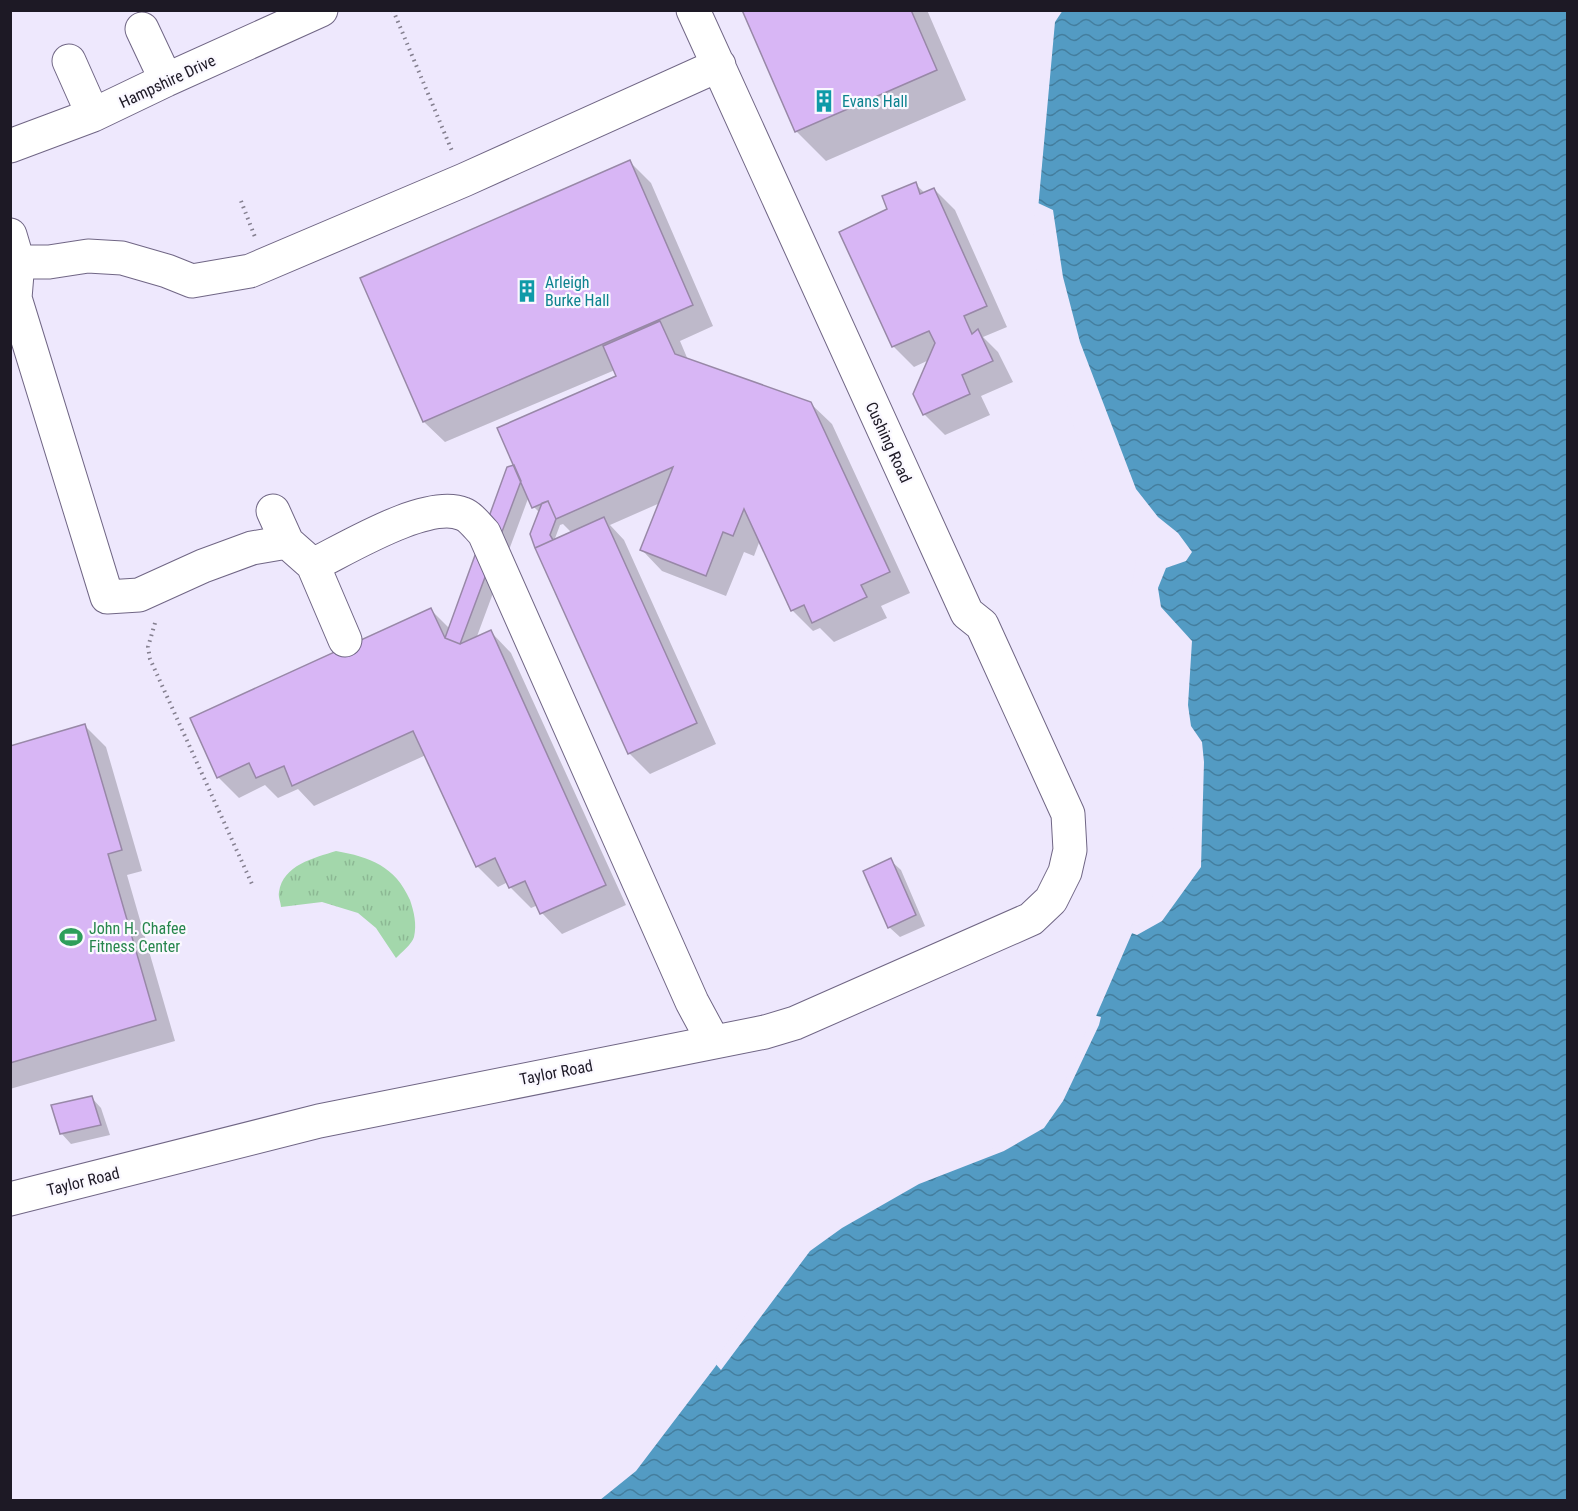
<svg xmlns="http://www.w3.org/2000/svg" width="1578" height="1511" viewBox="0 0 1578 1511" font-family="'Roboto Condensed',sans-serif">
<defs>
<pattern id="grass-tufts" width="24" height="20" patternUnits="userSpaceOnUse" patternTransform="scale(1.5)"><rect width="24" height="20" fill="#a3d7ab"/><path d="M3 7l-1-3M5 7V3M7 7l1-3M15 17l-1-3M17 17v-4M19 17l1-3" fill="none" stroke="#8cb893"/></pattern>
<pattern id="water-waves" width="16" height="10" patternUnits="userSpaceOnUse" patternTransform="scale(1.5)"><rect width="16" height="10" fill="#539bc3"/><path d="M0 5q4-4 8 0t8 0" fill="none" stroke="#447e9e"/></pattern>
</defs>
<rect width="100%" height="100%" fill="#eee8fd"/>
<path fill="url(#grass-tufts)" d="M336,851C370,857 395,866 410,900C414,912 417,924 414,937C412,944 401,953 396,958L376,928L358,913L322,902L281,907C281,903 278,897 279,892C283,865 314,858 336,851Z"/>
<path fill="url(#water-waves)" d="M1063,10L1567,11V1500H600L636,1471L715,1367L753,1310L809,1245L856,1208L998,1150L1041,1126L1064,1090L1136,924L1153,905L1177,858L1186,780L1183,749L1160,726L1154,543L1036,231L1055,22Z"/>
<path fill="#eee8fd" d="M1049,78L1038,203L1053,210L1063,277L1080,342L1136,489L1158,517L1178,533L1192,552L1186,561L1166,568L1158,588L1161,607L1192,641L1188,705L1191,726L1202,742L1204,762L1201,867L1162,921L1137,935L1129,932L1133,923L1150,904L1164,859L1174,856L1172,790L1183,779L1180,750L1158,727V688L1140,655L1131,621L1132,584L1136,560L1149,544L1116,532L1091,482L1064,394L1039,294L1033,231L1046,80Z
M1093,1015L1101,1017L1099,1025L1063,1101L1044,1128L1004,1151L919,1184L842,1228L810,1251L721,1370L714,1362L750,1308L807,1242L855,1206L897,1184L997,1147L1039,1124L1062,1089Z"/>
<path fill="#0003" fill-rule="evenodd" d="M744,10H927L966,100L826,161L796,131Z
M630,162L651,183L713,326L680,341L688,360L810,403L832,424L910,593L881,606L887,618L834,642L820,628L813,631L792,610L760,540L754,556L744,552L726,596L662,571L642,550L660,503L610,525L624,540L716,744L650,774L629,753L540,513L534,507L529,496L476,639L491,632L511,653L626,905L562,934L542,913L538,905L531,908L510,887L508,882L498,887L477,866L426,755L314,806L298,789L278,798L265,785L239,798L218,777L431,610L450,629L516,466L617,376L615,370L445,442L424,422L362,278ZM563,524L572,533L554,541L560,525Z
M915,184L925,193L934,189L955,210L1007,327L983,337L998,352L1013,382L981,396L990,415L945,435L924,414L929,360L914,367L893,346L889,209Z
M85,726L106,747L142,871L127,875L175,1041L10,1089V748Z
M890,860L901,870L925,926L900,937L889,927Z
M91,1097L101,1108L110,1135L71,1144L61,1133Z"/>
<path fill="#d8b6f5" stroke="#9888a7" stroke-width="1.5" d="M742,10H911L937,70L795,132Z
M630,160L693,305L423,422L360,278Z
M916,182L920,194L934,188L987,306L964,316L972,334L978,329L993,361L962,375L970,394L923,415L913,394L935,343L929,331L892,347L839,232L887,209L882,196Z
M660,321L675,354L811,402L890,572L861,585L867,597L812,623L804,605L791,611L744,509L733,536L723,532L706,576L640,550L673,467L556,519L548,501L532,508L497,428L616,376L603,346Z
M514,465L521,481L460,644L445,638L507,467Z
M548,501L556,519L550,535L553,540L535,548L530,534L542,503Z
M604,517L697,723L628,754L535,548Z
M431,608L445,638L460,644L491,630L606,885L540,914L525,881L509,888L495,858L476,867L413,731L292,786L284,766L256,778L249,763L217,778L190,718Z
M85,724L122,850L108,854L156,1020L10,1063V746Z
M891,858L916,915L888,928L863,871Z
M92,1096L101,1125L60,1134L51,1105Z"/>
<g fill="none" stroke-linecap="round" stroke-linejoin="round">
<g stroke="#706685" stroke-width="35">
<path id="minor" d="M142,29L166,80
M69,61L93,115
M10,146L93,115L166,80L321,10
M10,235L18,262L15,298L107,597L139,595L203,566L252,548L287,542
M18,262H49L88,256L122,258L167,271L192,281L250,271L464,180L719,65
M273,511L287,542L313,565L345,640
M313,565C346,549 427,499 463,514C471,517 478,527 484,533L692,1002L713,1041
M10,1199L319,1121L765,1032L795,1023L1031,919L1051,900L1065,872L1070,850L1068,814L982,625L967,613L693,10"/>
</g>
<path stroke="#847f8f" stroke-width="4" stroke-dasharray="1.5 4.5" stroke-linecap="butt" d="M393,10L452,151
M241,201L255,237
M155,623L148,647L150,659L252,884"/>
<use href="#minor" stroke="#fff" stroke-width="33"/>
</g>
<defs>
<g id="building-bare" transform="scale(1.8)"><path d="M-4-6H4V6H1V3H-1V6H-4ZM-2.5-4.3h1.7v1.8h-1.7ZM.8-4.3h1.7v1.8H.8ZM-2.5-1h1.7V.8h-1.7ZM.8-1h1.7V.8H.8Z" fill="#0f9aa8" stroke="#faf8ff" stroke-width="2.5" paint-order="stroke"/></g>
<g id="stadium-bare" transform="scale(1.8)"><path d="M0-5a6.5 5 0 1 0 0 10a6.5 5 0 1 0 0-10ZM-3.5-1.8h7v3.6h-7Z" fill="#2e9e5b" stroke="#faf8ff" stroke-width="2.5" paint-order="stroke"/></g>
</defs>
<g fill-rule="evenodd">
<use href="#building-bare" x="824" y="101"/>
<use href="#building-bare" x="527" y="291"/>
<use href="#stadium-bare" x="71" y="937"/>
</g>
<g text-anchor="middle" stroke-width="4.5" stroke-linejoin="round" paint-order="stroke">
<g font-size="16" fill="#1d1925" stroke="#faf8ff">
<text transform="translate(167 81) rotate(-25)" y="6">Hampshire Drive</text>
<text transform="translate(889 442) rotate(65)" y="6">Cushing Road</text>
<text transform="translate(556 1072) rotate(-11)" y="6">Taylor Road</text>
<text transform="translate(83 1181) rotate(-14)" y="6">Taylor Road</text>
</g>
<g font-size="16" fill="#0d838f" stroke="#faf8ff" text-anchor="start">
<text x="842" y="107">Evans Hall</text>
<text x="545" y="288">Arleigh<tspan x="545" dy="18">Burke Hall</tspan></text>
</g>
<g font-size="16" fill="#27864d" stroke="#faf8ff" text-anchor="start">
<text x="89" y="934">John H. Chafee<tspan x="89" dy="18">Fitness Center</tspan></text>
</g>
</g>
<rect width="1578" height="1511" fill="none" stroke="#1d1925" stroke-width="24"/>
</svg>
